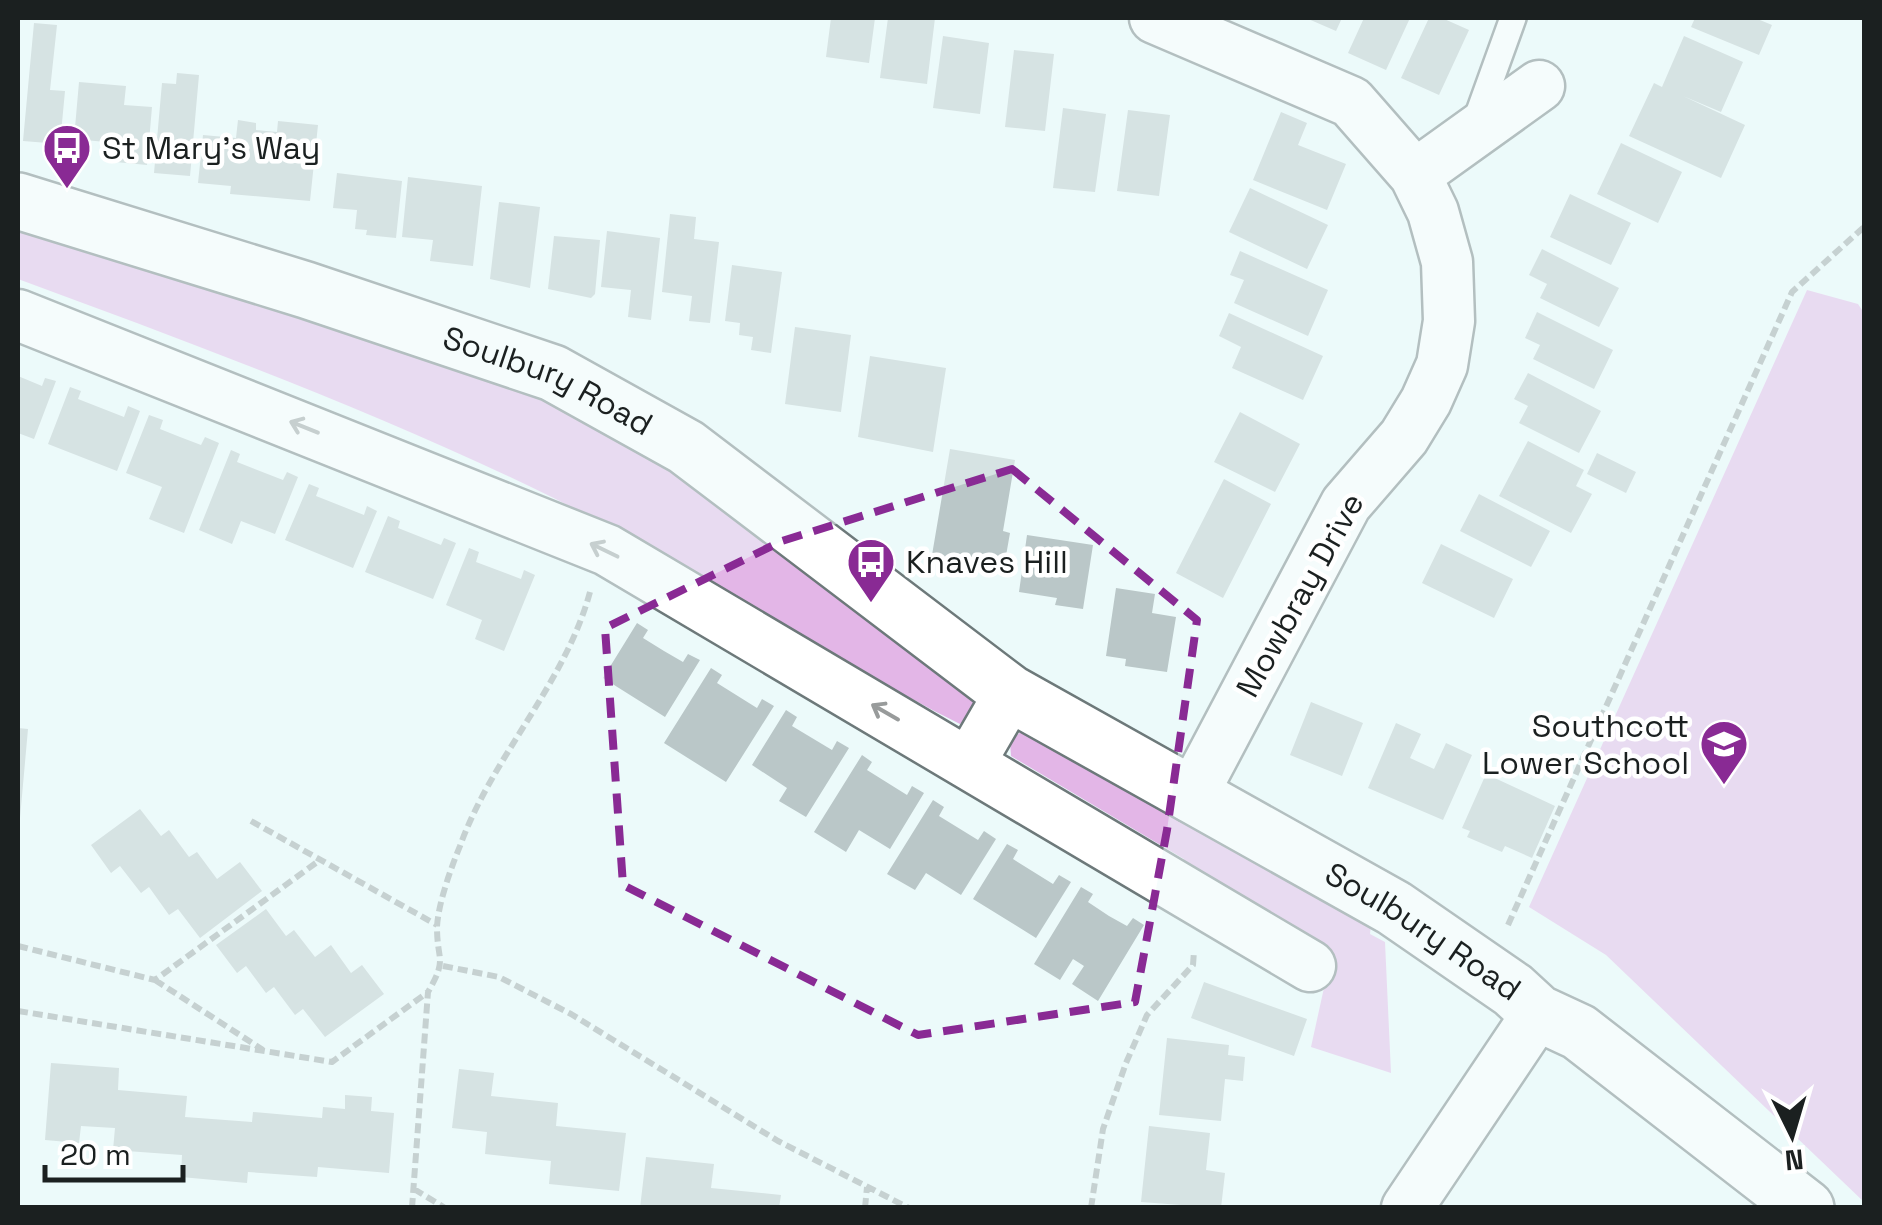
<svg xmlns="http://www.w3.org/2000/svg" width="1882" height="1225" viewBox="0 0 1882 1225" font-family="'Space Grotesk',sans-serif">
<rect width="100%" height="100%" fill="#ecfafa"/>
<path fill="#e3b6e7" d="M18,218L542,391L713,489L980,700L974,713L960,724C814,650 677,557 529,486C364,407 189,342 18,279Z
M1807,290L1858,304L1864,313V1202L1606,955L1529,907Z
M1032,721L1372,915L1370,934L1385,942L1391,1073L1311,1047L1329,965L1178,874L1184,859L1011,756L1010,742Z"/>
<path fill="#bac7c8" d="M831,18H875L869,63L826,57Z
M888,18H935L927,84L880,78Z
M1306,18H1342L1336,31Z
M1364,18H1410L1386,70L1348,53Z
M1429,18H1442L1469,30L1439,95L1401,78Z
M1695,18H1755L1772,25L1759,55L1691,27Z
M34,23L57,25L50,90L65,91L60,144L23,141Z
M943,36L989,43L980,114L933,108Z
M1684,36L1743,62L1721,112L1683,96L1745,125L1721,178L1629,136L1654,83L1662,87Z
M1014,50L1054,54L1045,131L1005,127Z
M177,73L199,75L190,176L154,173L162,83L176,84Z
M79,82L126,86L124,105L152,107L147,165L105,161L106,142L74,139Z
M1063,108L1106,114L1095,192L1053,188Z
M1128,110L1170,115L1159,196L1117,191Z
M1281,112L1307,123L1298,145L1346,164L1327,210L1253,180Z
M238,120L256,123V130L277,132L278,121L318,125L310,201L230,194L231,186L198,183L203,135L236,138Z
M1621,143L1682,172L1658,223L1597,194Z
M337,173L402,181L396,238L366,235L367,230L355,229L357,210L333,208Z
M408,177L482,186L473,266L430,261L433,240L402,237Z
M1250,188L1328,225L1307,269L1229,232Z
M1570,194L1631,223L1611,265L1550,237Z
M499,202L540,207L530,288L490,279Z
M670,214L696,217L694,239L719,242L710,323L689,321L692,296L662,292Z
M607,231L660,238L651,320L628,317L631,290L601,287Z
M554,236L600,240L595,294L591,298L548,289Z
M1542,249L1619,288L1599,327L1540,298L1547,284L1529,275Z
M1240,251L1328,290L1308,336L1234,303L1244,280L1230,275Z
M732,265L782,272L771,353L751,350L753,337L739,335L740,323L725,321Z
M1537,312L1613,350L1594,389L1533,359L1540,345L1525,338Z
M1229,313L1323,356L1303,400L1232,368L1241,347L1219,336Z
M795,327L851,335L841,412L785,404Z
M870,356L946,368L933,452L858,437Z
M1528,373L1601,411L1579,453L1519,423L1528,406L1514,399Z
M18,376L42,386L45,378L56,381L34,439L18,433Z
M70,387L81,391L78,399L124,417L128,406L140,411L117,471L48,444Z
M1240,412L1300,444L1275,492L1214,462Z
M149,415L163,420L160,429L180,437L201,445L205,437L219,443L184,533L149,519L162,487L126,473Z
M1528,441L1584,470L1576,486L1592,494L1571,533L1499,496Z
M950,449L1015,460L1003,531L1010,533L1004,567L932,555Z
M231,450L240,454L237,462L283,480L287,472L298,477L275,534L241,521L232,544L199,530Z
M1597,453L1636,472L1626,493L1587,474Z
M1224,479L1271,504L1223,598L1176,573Z
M309,484L319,488L316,496L364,515L367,506L377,511L353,568L285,540Z
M1479,494L1550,531L1531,567L1460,531Z
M388,516L400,521L398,528L441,545L444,538L456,543L433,599L365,572Z
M1027,535L1093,545L1083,609L1055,605L1057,598L1019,592Z
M1441,544L1513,579L1494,618L1422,583Z
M469,548L479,552L476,562L521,579L524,570L535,575L504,651L475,639L482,620L446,605Z
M1116,588L1155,594L1152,613L1176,617L1167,672L1125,666L1126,659L1106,656Z
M637,623L648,630L643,638L664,651L683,662L688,654L700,660L665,717L603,678Z
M711,668L722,675L717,683L757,708L762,699L774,706L726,782L664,743Z
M1311,702L1363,723L1342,776L1290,755Z
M786,710L797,717L792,726L832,750L837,741L849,748L806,817L779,801L787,788L752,765Z
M1396,723L1421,734L1410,758L1434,769L1446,743L1472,755L1443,820L1368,788Z
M18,728L28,729L20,818H18Z
M862,755L872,762L867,770L907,795L912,786L924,793L890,849L859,830L846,852L814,832Z
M1486,774L1555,806L1532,858L1505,846L1502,852L1467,837L1470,831L1462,828Z
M933,800L944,807L939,816L978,840L984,831L996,839L961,895L926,873L915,890L887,874Z
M140,809L161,836L169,830L189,857L197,852L217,879L240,862L262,891L200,938L178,909L169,915L149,887L141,893L120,866L111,873L91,845Z
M1007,844L1018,850L1013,859L1053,884L1059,875L1071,882L1036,938L973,899Z
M1081,887L1093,894L1088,902L1109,916L1127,926L1133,918L1144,925L1098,1001L1072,984L1084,966L1073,959L1060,980L1034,964Z
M266,909L286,936L294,930L315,957L331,945L351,973L362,965L384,994L325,1037L303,1009L295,1015L274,987L266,993L246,966L237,973L216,945Z
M1204,982L1307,1019L1294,1056L1191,1018Z
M1167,1038L1229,1045L1228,1055L1245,1057L1243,1081L1225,1079L1221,1121L1159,1115Z
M51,1063L119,1068L118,1090L187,1096L185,1117L252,1122L253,1112L322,1118L323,1107L345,1109V1095L372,1097L371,1111L394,1113L389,1173L318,1167L317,1177L248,1172L247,1183L181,1177L182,1155L113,1150L115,1128L81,1126L79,1143L45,1140Z
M459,1069L494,1073L491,1096L558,1103L556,1126L626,1133L619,1191L549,1184L551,1161L485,1154L487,1132L452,1128Z
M1149,1126L1210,1133L1206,1170L1225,1173L1221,1208L1141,1202Z
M646,1157L714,1164L711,1188L781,1195L779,1208H640Z"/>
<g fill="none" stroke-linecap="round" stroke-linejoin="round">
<g stroke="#6d797a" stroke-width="30">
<path id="lane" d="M1474,126L1513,18"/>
</g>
<g stroke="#6d797a" stroke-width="55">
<path id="street" d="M1155,18L1351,102L1415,175L1433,212L1447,262L1449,321L1442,365L1426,401L1404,437L1346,504L1191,797
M1415,175L1539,86
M18,315L607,550L1310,966
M970,762L1010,693
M1407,1208L1538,1013"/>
</g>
<g stroke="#6d797a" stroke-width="60">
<g id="secondary">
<path id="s1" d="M18,201L306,290L553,373L686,447L1010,693L1394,908L1513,990L1538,1013L1579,1032L1806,1208"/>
</g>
</g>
<path stroke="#97a1a1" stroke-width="6" stroke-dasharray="10 5" stroke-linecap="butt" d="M251,821L437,925
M1508,925L1792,292L1864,227
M18,946L155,980L320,860
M443,966L499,977L571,1014L778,1141L909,1208
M155,980L263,1050
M18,1011L332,1062L428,992
M414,1189L445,1208
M412,1208L428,992C448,957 437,963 437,927C438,904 451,868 460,846C492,757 565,684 590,592
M865,1208L867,1187
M1091,1208L1103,1129L1126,1063L1147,1015L1193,965L1194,951"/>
<use href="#lane" stroke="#fff" stroke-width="25"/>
<use href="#street" stroke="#fff" stroke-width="50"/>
<use href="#secondary" stroke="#fff" stroke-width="55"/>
</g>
<defs><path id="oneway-shaft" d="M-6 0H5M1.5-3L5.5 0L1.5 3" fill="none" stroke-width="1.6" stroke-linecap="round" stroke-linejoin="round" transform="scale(2.5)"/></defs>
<g stroke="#989b9b">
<use href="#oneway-shaft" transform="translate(304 427) rotate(-158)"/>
<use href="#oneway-shaft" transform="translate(604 550) rotate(-154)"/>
<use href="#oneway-shaft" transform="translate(885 712) rotate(-150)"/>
</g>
<path d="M0 0H1882V1225H0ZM1012,469L1197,620L1167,830L1135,1002L918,1035L623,885L605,628L782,541Z" fill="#ecfafa" fill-opacity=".55" fill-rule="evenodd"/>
<path fill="none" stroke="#892a94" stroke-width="8" stroke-dasharray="20 12" stroke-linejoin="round" d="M1012,469L1197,620L1167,830L1135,1002L918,1035L623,885L605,628L782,541Z"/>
<defs>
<g id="bus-pin" transform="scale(2.5)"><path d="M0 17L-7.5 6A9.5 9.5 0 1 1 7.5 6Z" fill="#892a94" stroke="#fff"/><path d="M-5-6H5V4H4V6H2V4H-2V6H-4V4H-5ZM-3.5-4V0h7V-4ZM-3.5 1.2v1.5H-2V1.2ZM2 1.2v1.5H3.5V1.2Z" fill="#fff"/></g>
<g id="school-pin" transform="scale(2.5)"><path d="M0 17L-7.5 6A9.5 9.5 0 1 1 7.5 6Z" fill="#892a94" stroke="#fff"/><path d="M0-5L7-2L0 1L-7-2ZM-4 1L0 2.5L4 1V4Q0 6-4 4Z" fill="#fff"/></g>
</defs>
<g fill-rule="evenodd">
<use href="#bus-pin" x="67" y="148"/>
<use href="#bus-pin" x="871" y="562"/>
<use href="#school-pin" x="1724" y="744"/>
</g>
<g text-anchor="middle" stroke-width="9" stroke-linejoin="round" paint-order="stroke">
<g font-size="32" fill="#1b2020" stroke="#fff" text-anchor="start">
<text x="102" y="159">St Mary's Way</text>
<text x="906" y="573">Knaves Hill</text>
<text x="1689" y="737" text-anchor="end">Southcott<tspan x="1689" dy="37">Lower School</tspan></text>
</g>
<g font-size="32" fill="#1b2020" stroke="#fff">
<text dy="11" stroke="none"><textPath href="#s1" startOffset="560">Soulbury Road</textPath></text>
<text transform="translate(1300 595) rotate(-61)" y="11">Mowbray Drive</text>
<text dy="11" stroke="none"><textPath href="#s1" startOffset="1598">Soulbury Road</textPath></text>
</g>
</g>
<rect width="1882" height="1225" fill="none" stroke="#1b2020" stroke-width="40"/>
<g transform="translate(1792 1135) rotate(175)" stroke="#ffffff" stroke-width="8" paint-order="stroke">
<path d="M0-8L18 38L0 25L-18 38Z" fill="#1b2020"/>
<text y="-15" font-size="28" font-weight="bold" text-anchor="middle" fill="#1b2020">N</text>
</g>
<path d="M45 1165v15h138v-15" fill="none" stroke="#1b2020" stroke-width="5"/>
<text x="60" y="1165" font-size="30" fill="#1b2020" stroke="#ffffff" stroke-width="8" paint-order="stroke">20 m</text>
</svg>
